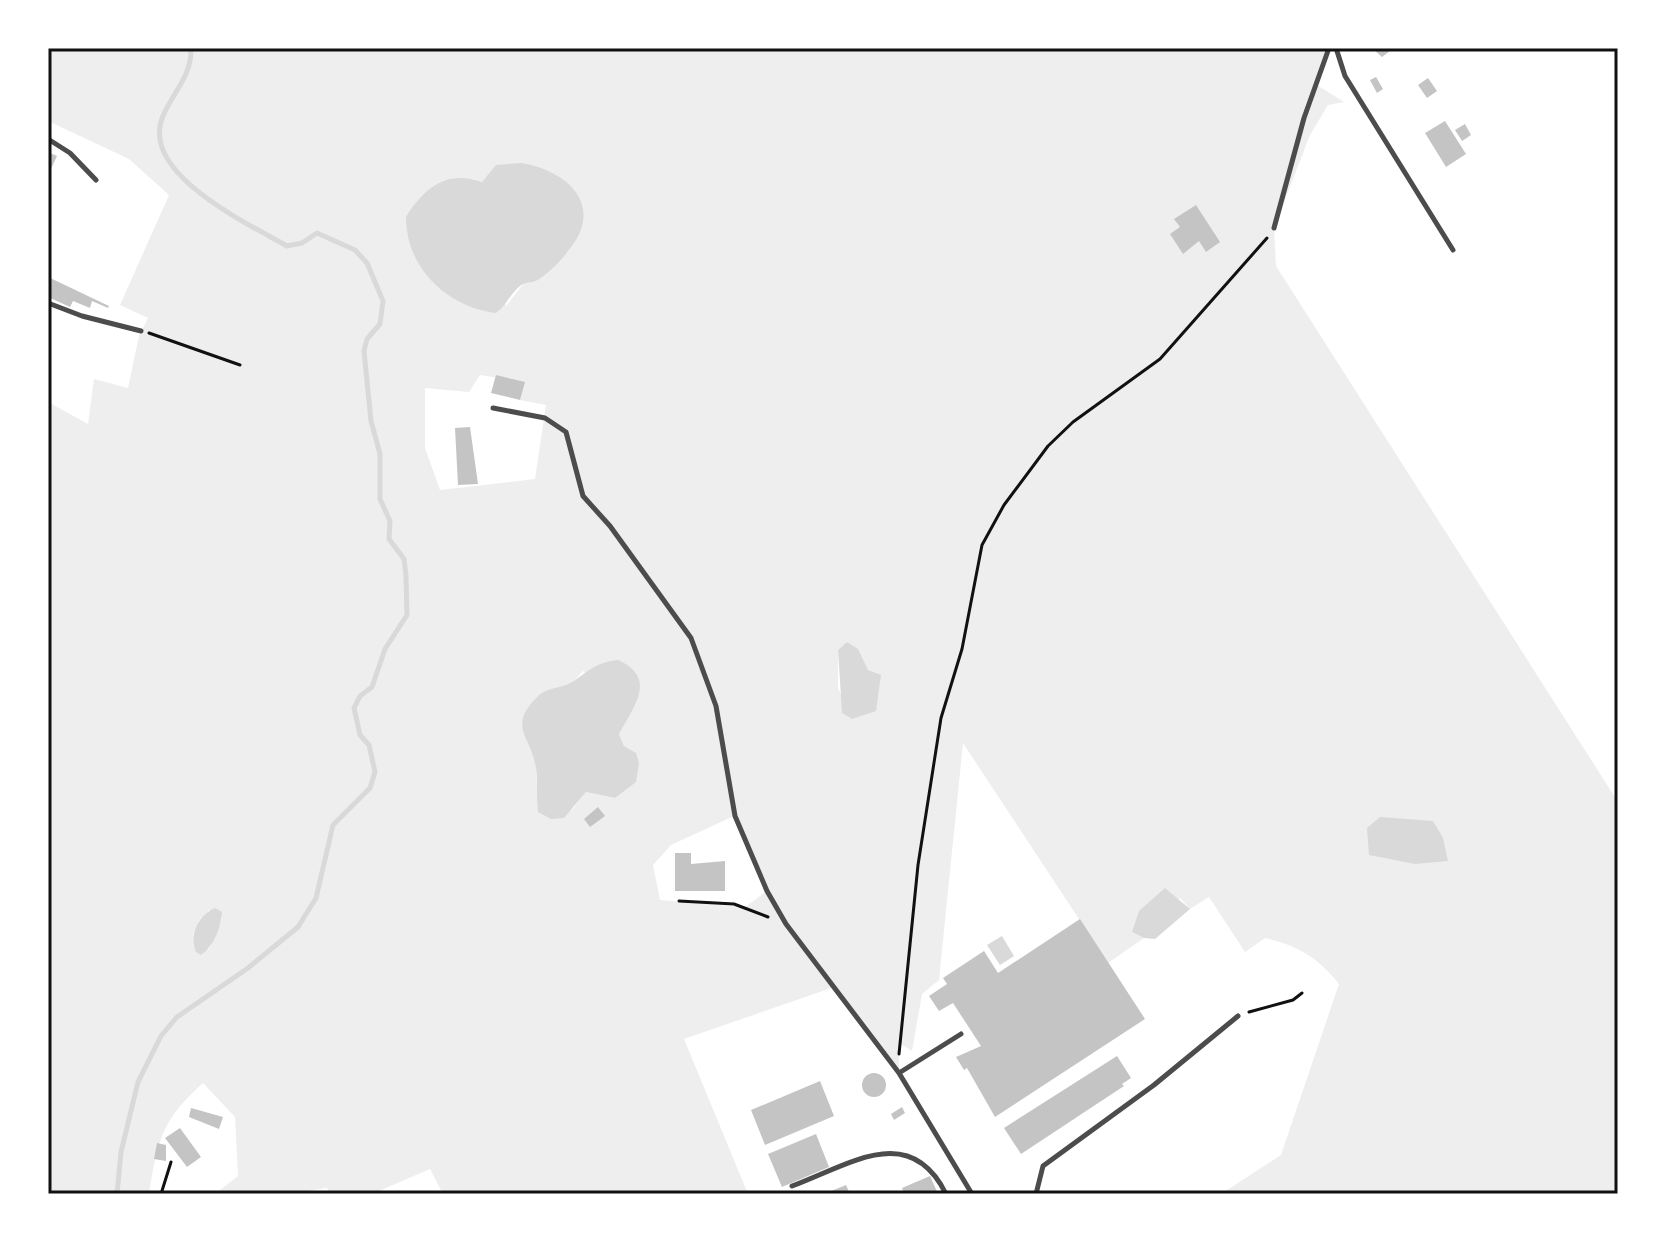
<svg xmlns="http://www.w3.org/2000/svg" width="1666" height="1242" viewBox="0 0 1666 1242" font-family="'Varela Round',sans-serif">
<rect width="100%" height="100%" fill="#fff"/>
<path fill="#eee" fill-rule="evenodd" d="M48,48H1329L1317,85L1344,102L1328,105L1310,135L1274,228L1276,266L1618,802V1194H1221L1281,1155L1339,984C1319,958 1297,945 1265,938L1245,952L1209,897L1190,909L1180,898L1132,932L1144,938L1108,963L963,743L939,980L922,994L912,1051L899,1043V1073L834,987L684,1039L748,1194H443L430,1169L372,1194H330L327,1188L286,1194H215L238,1176L235,1117L203,1083C161,1121 158,1140 149,1194H48V402L88,424L94,379L128,388L139,336L148,318L120,305L169,195L129,159L48,121ZM491,175L545,274L535,282L524,283L506,306L473,179L482,182ZM480,375L524,382L520,400L546,405L535,479L440,490L425,448V388L469,392ZM847,642C874,659 866,687 864,714L852,719L838,688V650ZM583,671L632,705L619,734L624,746L615,798L586,792L572,810L538,812L536,766L541,693L572,683ZM734,816L767,891L745,907L660,900L653,865L671,845ZM209,910L222,919L209,949L193,935L199,920Z"/>
<path fill="#d9d9d9" d="M522,163C568,171 606,206 568,251C561,261 547,275 536,281C530,284 526,281 520,286C509,295 507,305 496,313C447,307 406,268 406,217C425,187 447,170 482,182L496,165Z
M847,642L858,649L868,670L881,675L876,711L852,719L842,713L838,650Z
M618,660C658,678 634,706 619,734L624,746L636,753L639,763L636,782L615,798L586,792L564,818L551,819L538,812C536,798 538,783 536,768C531,735 506,727 539,695C548,687 564,688 574,681C589,670 598,662 618,660Z
M1380,817L1433,821L1443,838L1448,861L1415,864L1369,855L1367,828Z
M1165,888L1190,909L1155,939L1144,938L1132,932L1139,911Z
M215,908L222,912C221,927 214,946 201,955L196,952C189,934 198,915 215,908Z
M1002,936L1014,956L1000,965L987,945Z"/>
<g fill="none" stroke-linecap="round" stroke-linejoin="round">
<path stroke="#d9d9d9" stroke-width="5" d="M117,1194L121,1152L138,1082L161,1036L177,1017L248,968L298,927L316,898L333,825L370,788L375,772L369,745L360,735L354,708L360,696L372,687L385,649L407,615L406,576L404,559L389,539L390,521L380,499V454L371,421L364,351L367,339L380,324L383,301L367,263L355,250L317,233L302,243L287,246C249,224 138,173 163,116C173,92 192,76 191,48"/>
</g>
<path fill="#c4c4c4" d="M1372,48H1394L1382,57Z
M1376,77L1383,89L1377,93L1370,80Z
M1428,78L1437,91L1427,98L1418,85Z
M1445,121L1466,154L1446,167L1425,133Z
M1465,124L1471,135L1462,141L1455,130Z
M48,152L57,156L48,175Z
M1196,205L1220,242L1206,252L1199,241L1183,254L1170,234L1180,227L1174,219Z
M48,277L109,306L108,308L92,301L90,308L73,301L70,307L48,297Z
M496,375L525,382L520,400L491,393Z
M470,427L478,484L458,485L455,428Z
M598,807L605,816L590,827L584,819Z
M675,853H691V864L725,861V891H675Z
M1080,919L1145,1019L995,1117L967,1068L964,1070L956,1057L981,1046L953,1003L939,1011L929,996L947,984L943,978L984,951L998,973Z
M1117,1056L1131,1078L1122,1084L1124,1086L1021,1154L1004,1128Z
M862 1085a12 12 0 1 1 24 0a12 12 0 1 1-24 0Z
M820,1081L834,1116L765,1145L751,1110Z
M902,1107L905,1113L894,1120L891,1114Z
M191,1108L223,1117L219,1129L189,1117Z
M180,1128L201,1157L187,1167L165,1138Z
M816,1134L829,1167L782,1187L768,1154Z
M157,1143L166,1145V1161L154,1159Z
M930,1176L938,1194H904L902,1188Z
M846,1185L850,1194H824Z"/>
<g fill="none" stroke-linecap="round" stroke-linejoin="round">
<path stroke="#111" stroke-width="3" d="M149,333L240,365
M679,901L734,904L768,917
M1249,1012L1293,1000L1302,993
M899,1054L918,865L941,718L962,649L982,545L1004,505L1048,446L1073,422L1160,359L1267,238
M161,1194L171,1162"/>
<path stroke="#4c4c4c" stroke-width="5" d="M1336,48L1345,76L1453,250
M48,139L70,153L96,180
M1274,228L1304,118L1329,48
M48,303L82,316L141,331
M493,408L545,418L566,432L583,496L610,526L691,638L716,706L735,816L767,891L786,924L899,1073L972,1194
M899,1073L961,1034
M792,1186C849,1165 910,1121 946,1194
M1036,1194L1043,1166L1154,1085L1238,1016"/>
</g>
<rect width="1666" height="1242" fill="none" stroke="#ffffff" stroke-width="100"/>
<rect x="50" y="50" width="1566" height="1142" fill="none" stroke="#111" stroke-width="3"/>
</svg>
